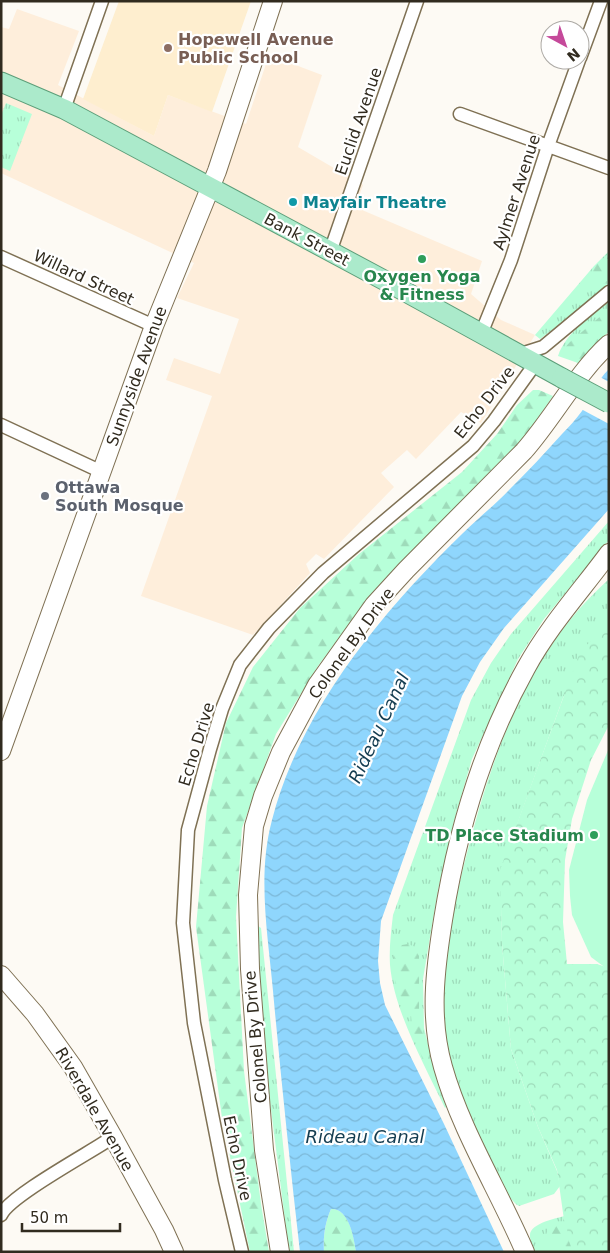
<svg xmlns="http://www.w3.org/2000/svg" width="610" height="1253" viewBox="0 0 610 1253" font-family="'DejaVu Sans',sans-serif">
<defs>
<pattern id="grass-tufts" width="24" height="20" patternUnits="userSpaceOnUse" patternTransform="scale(1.25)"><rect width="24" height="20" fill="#b7ffd9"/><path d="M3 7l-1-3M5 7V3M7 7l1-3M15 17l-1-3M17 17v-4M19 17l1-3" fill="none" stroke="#9edbba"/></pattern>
<pattern id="forest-firs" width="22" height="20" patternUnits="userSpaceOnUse" patternTransform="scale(1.25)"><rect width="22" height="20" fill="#b7ffd9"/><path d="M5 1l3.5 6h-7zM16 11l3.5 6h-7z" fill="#9edbba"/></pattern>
<pattern id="park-crowns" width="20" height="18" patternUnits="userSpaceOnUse" patternTransform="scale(1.25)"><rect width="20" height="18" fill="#b7ffd9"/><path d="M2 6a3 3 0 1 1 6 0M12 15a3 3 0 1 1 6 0" fill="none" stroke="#9edbba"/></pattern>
<pattern id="water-waves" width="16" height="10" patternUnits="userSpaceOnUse" patternTransform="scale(1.25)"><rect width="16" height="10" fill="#8fd6fd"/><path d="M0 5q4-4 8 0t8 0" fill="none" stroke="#7cb8d8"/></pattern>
</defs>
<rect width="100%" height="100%" fill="#fdfaf4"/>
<path fill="#feeedb" d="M17,9L79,31L58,85L154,136L168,95L246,124L269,55L322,75L298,147L363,185L355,207L482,261L471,294L501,320L535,335L481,423L461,412L416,459L407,450L381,473L394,487L324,559L316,554L306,564L310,573L253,635L141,596L212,396L166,380L174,358L220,374L239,319L177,298L194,263L1,173V27L9,29Z"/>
<path fill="#feeecf" d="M119,1H251L212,112L168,95L154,136L83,99Z"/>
<path fill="url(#grass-tufts)" d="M6,103L32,114L10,171L1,167V115Z
M609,251V283L577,311L540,339L535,335L594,266Z
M609,301V331L578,363L558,356C566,332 591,317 609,301Z
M609,521V540L544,619L518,659L472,759L454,821L438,890L423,979L424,1028L438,1085L447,1106L445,1108C425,1066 394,1011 390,965C389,948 391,932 393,915L471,700L491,663L511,634Z
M609,579V624L588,646L563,698L510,844L501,889L502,944L511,1049L538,1127L557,1171L560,1186L554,1194L519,1206C507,1201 488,1155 481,1142C461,1102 441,1043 442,998C443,988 444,977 446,968C450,929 457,890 467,853C488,771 516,687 570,620C582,605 595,592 609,579Z
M258,926L261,928L294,1252H289L262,1038L257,932Z
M568,1215L593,1252H535C533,1247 530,1241 530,1236C529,1223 558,1218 568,1215Z"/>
<path fill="url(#forest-firs)" d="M609,253V279L599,288L591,286L592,269Z
M609,309V331L578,363L560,353L570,342Z
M533,390H539L553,396L524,438L450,513L366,601L318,666L276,734L242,828L236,917L244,1071L261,1204L269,1252H250L222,1118L196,927L207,806L226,723L253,667L300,608L359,554L462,472L497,434L517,405Z
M408,944L413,946L419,956V1014L428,1051L427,1063L423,1061L412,1027L411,1015L409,1009L403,1005L395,980L394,954L402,945Z
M331,1209C349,1208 354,1237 356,1252H324C323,1236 325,1223 331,1209Z
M557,1224L567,1236L573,1252H550C546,1241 542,1227 557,1224Z"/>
<path fill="url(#park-crowns)" d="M609,622V725L591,760L572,819L565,860L563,922L567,964H597L609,968V1252H574L564,1220L557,1170L538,1127L511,1049L502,944L500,870L580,652Z"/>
<path fill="#b7ffd9" d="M609,748V967L607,969L591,957L572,915L570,896L569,870L587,800Z"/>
<path fill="url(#water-waves)" d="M609,369V509L504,628L480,662L462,696L381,921L378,961L380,983L385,1005L444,1124L504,1252H356C354,1238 349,1208 331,1209C325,1223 323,1236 324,1252H300C290,1165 281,1078 273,991C268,935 257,876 272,820C300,710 382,612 462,534C478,518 495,505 510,489C528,471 545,453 562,434C569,427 576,419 582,411C592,398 596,381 609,369Z"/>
<path fill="#fdfaf4" d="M598,376L609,382V424L581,409Z"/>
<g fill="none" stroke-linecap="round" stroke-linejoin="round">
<g stroke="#7f7154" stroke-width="15">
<path id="street" d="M580,58L601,1
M64,109L102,1
M460,114L609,168
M330,252L417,1
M1,257L154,326
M481,334L511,260L548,146L579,60
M518,355L543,347L609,292
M1,425L102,472
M1,1215C9,1196 93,1151 113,1137
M242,1252L225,1180L194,1023L183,923L188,830L210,749L222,709L240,665L269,628L323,573L473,446L494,421L535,364"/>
</g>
<g stroke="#7f7154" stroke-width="20">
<path id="secondary" d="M1,751L154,326L217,171L273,1
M1,975L35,1014L73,1067L113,1137L164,1230L174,1252
M280,1252L264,1150L250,969L248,895L254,826L263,796L281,752L317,685L374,605L406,570L524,451C554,417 576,374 609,344
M525,1252C499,1191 461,1131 443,1067C429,1018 435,970 443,920C457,832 483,745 526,668C549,626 581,591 609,553"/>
</g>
<g stroke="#5c9e79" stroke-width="21">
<path id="primary" d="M1,82L64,109L395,286L562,378"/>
</g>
<use href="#street" stroke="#fff" stroke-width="12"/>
<use href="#secondary" stroke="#fff" stroke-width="18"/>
<use href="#primary" stroke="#abeacb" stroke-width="19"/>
<g stroke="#5c9e79" stroke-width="21" stroke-linecap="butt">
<path id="primary-bridge" d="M562,378L609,403"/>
</g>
<use href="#primary-bridge" stroke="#abeacb" stroke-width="19"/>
</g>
<circle fill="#8d6e63" stroke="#fff" stroke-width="2" cx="168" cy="48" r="5"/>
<circle fill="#0f9aa8" stroke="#fff" stroke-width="2" cx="293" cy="202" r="5"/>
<g fill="#2e9e5b" stroke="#fff" stroke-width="2">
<circle cx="422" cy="259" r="5"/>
<circle cx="594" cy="835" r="5"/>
</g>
<circle fill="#6b7280" stroke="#fff" stroke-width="2" cx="45" cy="496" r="5"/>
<g text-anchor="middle" stroke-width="4.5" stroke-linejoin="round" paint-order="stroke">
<g font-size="16" font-weight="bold" fill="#785e54" stroke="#fff" text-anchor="start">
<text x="178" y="45">Hopewell Avenue<tspan x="178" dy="18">Public School</tspan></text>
</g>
<g font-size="16" fill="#312b1f" stroke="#fff">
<text transform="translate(358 121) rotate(-71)" y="6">Euclid Avenue</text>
<text transform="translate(516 192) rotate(-72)" y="6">Aylmer Avenue</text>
<text transform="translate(307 239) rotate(28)" y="6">Bank Street</text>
<text transform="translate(84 277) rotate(25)" y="6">Willard Street</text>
<text transform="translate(136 376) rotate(-70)" y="6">Sunnyside Avenue</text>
<text transform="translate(484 402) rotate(-52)" y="6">Echo Drive</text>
<text transform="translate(351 643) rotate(-54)" y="6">Colonel By Drive</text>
<text transform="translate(196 744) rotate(-73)" y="6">Echo Drive</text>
<text transform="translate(255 1037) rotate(-95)" y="6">Colonel By Drive</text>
<text transform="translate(95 1109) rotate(60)" y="6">Riverdale Avenue</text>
<text transform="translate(238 1158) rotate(78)" y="6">Echo Drive</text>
</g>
<g font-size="16" font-weight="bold" fill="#0d838f" stroke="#fff" text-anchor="start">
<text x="303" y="208">Mayfair Theatre</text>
</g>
<g font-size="16" font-weight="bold" fill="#27864d" stroke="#fff">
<text x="422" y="282">Oxygen Yoga<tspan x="422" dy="18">&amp; Fitness</tspan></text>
<text x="584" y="841" text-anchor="end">TD Place Stadium</text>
</g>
<g font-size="16" font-weight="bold" fill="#5b616d" stroke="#fff" text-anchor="start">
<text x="55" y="493">Ottawa<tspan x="55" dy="18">South Mosque</tspan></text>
</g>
<g font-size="18" font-style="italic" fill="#143d51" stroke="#fff">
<text transform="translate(379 728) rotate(-65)" y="6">Rideau Canal</text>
<text x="365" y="1143">Rideau Canal</text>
</g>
</g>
<rect width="610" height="1253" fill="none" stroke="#312b1f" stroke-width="5"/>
<g transform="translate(565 45) rotate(140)"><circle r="24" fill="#ffffff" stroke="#adaaa5"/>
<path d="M0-4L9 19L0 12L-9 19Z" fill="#c5499a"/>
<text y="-8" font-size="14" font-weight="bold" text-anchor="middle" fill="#312b1f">N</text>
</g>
<path d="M22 1223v8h98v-8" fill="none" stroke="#312b1f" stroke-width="2.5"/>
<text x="30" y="1223" font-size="15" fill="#312b1f" stroke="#ffffff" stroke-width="4" paint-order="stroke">50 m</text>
</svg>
